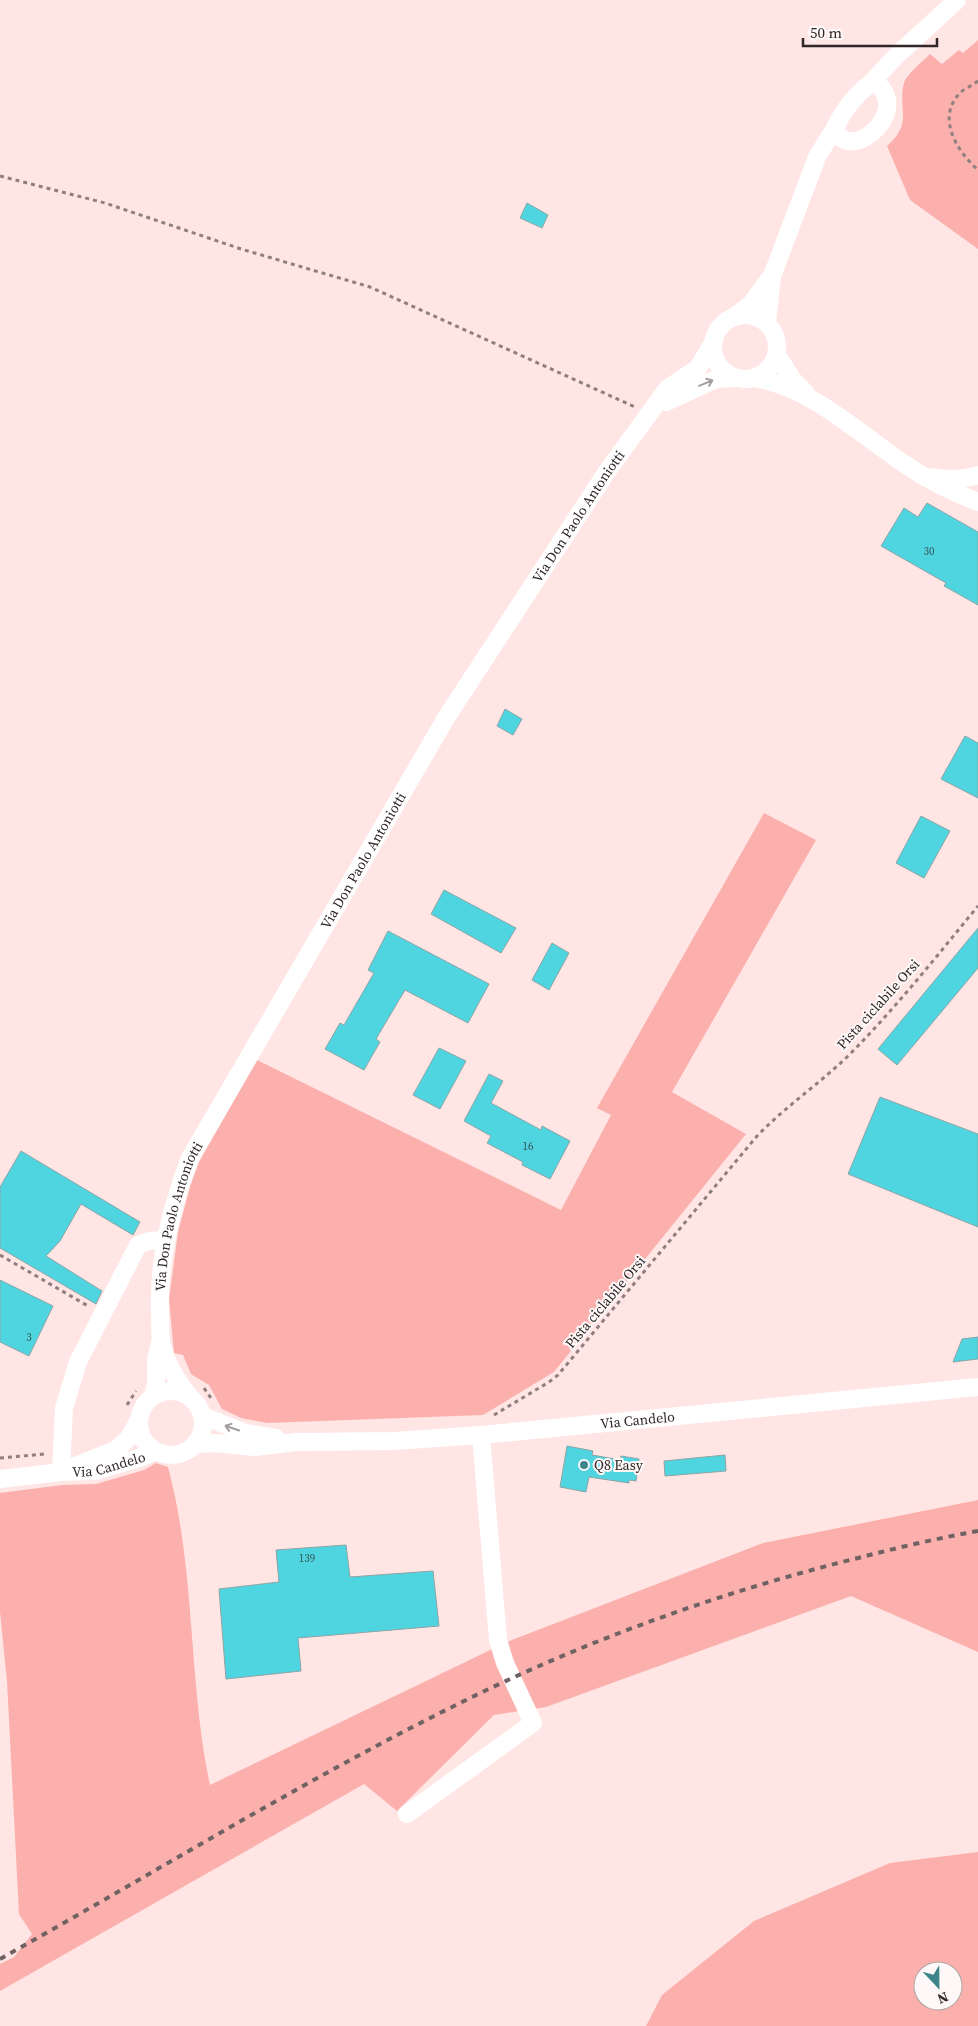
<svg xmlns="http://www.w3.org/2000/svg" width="978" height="2026" viewBox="0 0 978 2026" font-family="'Source Serif 4',serif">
<rect width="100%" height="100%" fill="#ffe6e5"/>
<path fill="#fbb0ad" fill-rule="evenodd" d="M978,40V249L910,200L887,146C914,122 897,109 904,83C906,75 924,60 930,54L942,64L959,50L963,53Z
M764,813L816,840L672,1092L746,1134L554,1372L483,1415L267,1423L241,1418L222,1409L209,1385L191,1374L183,1355L174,1353L169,1299L178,1232L190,1187L199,1162L257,1060L561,1210L611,1115L597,1108Z
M156,1463L168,1467C196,1571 188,1681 210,1785L507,1642L763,1543L978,1500V1652L851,1596L546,1707L494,1715L397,1811L364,1784L0,1991V1964L14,1957L32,1934L19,1914L7,1681L0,1612V1493L62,1485L96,1484L144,1470Z
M978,1852V2026H646L662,1995L754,1921L890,1863ZM923,1971H953V2001H923Z"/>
<path fill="#4fd5df" stroke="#8ca4a6" d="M527,203L548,215L542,228L520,218Z
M927,503L978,532V605L944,586L946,583L881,546L904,508L918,517Z
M505,709L522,719L513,735L497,726Z
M965,736L978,743V798L941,779Z
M921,816L950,831L924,878L896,863Z
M444,890L516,928L501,953L431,914Z
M978,928V968L897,1065L878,1049Z
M388,931L489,984L468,1023L405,990L376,1039L380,1042L364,1070L325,1049L340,1023L344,1025L374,973L368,970Z
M552,943L569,953L549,990L532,980Z
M439,1048L466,1061L440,1109L413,1095Z
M489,1074L503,1081L491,1103L541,1130L542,1126L570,1141L550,1179L522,1165L523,1162L487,1143L491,1136L464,1121Z
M880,1097L978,1134V1227L848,1174Z
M21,1151L140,1222L133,1235L81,1204L60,1241L46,1256L102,1291L96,1304L0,1248V1187Z
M0,1280L53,1306L29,1356L0,1342Z
M978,1337V1359L953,1362L962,1339Z
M567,1446L593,1451L592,1455L621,1460V1456L639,1459L636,1481L629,1480V1483L589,1477L586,1492L560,1487Z
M725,1455L726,1471L665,1476L664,1461Z
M346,1545L350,1577L433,1571L439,1626L298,1638L301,1671L226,1679L219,1589L279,1582L276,1550Z"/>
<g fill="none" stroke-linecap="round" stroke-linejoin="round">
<path stroke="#8f7f7e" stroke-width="3" stroke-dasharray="4 4" stroke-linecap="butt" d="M978,81C973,85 966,88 961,92C935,117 957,151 978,170
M0,176L105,203L241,249L370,287L635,407
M0,1255L88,1306
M204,1388L213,1401
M127,1405L136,1391
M494,1415L549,1382L558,1375L757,1136C785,1107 819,1084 848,1056C895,1009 936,957 978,906
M0,1458L45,1454"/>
<g stroke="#fff" stroke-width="18">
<path d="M870,84L879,85C910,117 845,165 835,128C843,111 855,95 870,84Z"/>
<path d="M870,84L896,56L957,0"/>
<circle cx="745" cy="347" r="32"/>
<path d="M734,317L751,304L770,278"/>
<path d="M767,323L772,276L817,157L835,128"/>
<path d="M777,355L793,380L805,392"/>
<path d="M754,378C811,387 857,432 903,463C926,479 952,492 978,502"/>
<path d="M666,402L716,379L736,378"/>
<path d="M932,477C949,480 962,480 978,475"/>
<circle cx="171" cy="1423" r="32"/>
<path id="s1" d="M188,1395C176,1379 164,1360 161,1341C160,1332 160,1323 160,1314C158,1259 171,1208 190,1158L446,718L606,473L667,389L698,368L713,343"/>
<path d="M153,1396L156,1384V1360L160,1343"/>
<path d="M203,1416L246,1433L276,1438"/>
<path id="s2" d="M195,1444L215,1443L255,1447L296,1442L394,1441L481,1435L978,1387"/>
<path d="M75,1466L115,1450L129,1438L139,1419"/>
<path d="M61,1472L64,1408L78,1362L138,1245L149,1241L165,1240"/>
<path id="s3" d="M0,1479L61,1472L95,1471L142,1457L155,1451"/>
<path d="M407,1814L533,1723L505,1663L498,1640L481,1435"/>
</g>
<path stroke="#706262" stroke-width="4" stroke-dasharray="6 6" stroke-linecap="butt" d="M0,1959C154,1873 304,1780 462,1702C589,1639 724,1591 862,1557C900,1547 939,1538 978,1531"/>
</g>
<defs><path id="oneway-shaft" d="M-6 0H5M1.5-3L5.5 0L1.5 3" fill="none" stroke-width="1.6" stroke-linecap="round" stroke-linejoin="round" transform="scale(1.25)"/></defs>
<g stroke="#a29e9e">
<use href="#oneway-shaft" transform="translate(706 383) rotate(-22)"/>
<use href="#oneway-shaft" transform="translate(232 1428) rotate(-161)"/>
</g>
<circle fill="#3d858a" stroke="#fef9f8" stroke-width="2" cx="584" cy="1465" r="5"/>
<g text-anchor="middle" stroke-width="4" stroke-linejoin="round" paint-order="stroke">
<g font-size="11" fill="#385255">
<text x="929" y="555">30</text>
<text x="528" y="1150">16</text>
<text x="29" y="1341">3</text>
<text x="307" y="1562">139</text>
</g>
<g font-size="14" fill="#302727" stroke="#fef9f8">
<text dy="5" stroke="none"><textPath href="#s1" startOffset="998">Via Don Paolo Antoniotti</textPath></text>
<text dy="5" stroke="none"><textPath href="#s1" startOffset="592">Via Don Paolo Antoniotti</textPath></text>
<text transform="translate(878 1004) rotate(-48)" y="5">Pista ciclabile Orsi</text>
<text dy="5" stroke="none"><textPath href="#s1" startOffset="188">Via Don Paolo Antoniotti</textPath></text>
<text transform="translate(605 1302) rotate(-50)" y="5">Pista ciclabile Orsi</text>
<text dy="5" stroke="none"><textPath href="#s2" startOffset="444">Via Candelo</textPath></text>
<text dy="5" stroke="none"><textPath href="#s3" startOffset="110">Via Candelo</textPath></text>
</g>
<g font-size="14" fill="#302727" stroke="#fef9f8" text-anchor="start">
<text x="594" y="1470">Q8 Easy</text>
</g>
</g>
<g transform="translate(938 1986) rotate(158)"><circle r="24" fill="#fef9f8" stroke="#aca5a4"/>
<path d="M0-4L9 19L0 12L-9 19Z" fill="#3d858a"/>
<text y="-8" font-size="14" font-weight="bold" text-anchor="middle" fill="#302727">N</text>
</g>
<path d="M803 38v8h134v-8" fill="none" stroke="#302727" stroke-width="2.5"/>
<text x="810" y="38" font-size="15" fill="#302727" stroke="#fef9f8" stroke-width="4" paint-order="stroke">50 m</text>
</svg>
